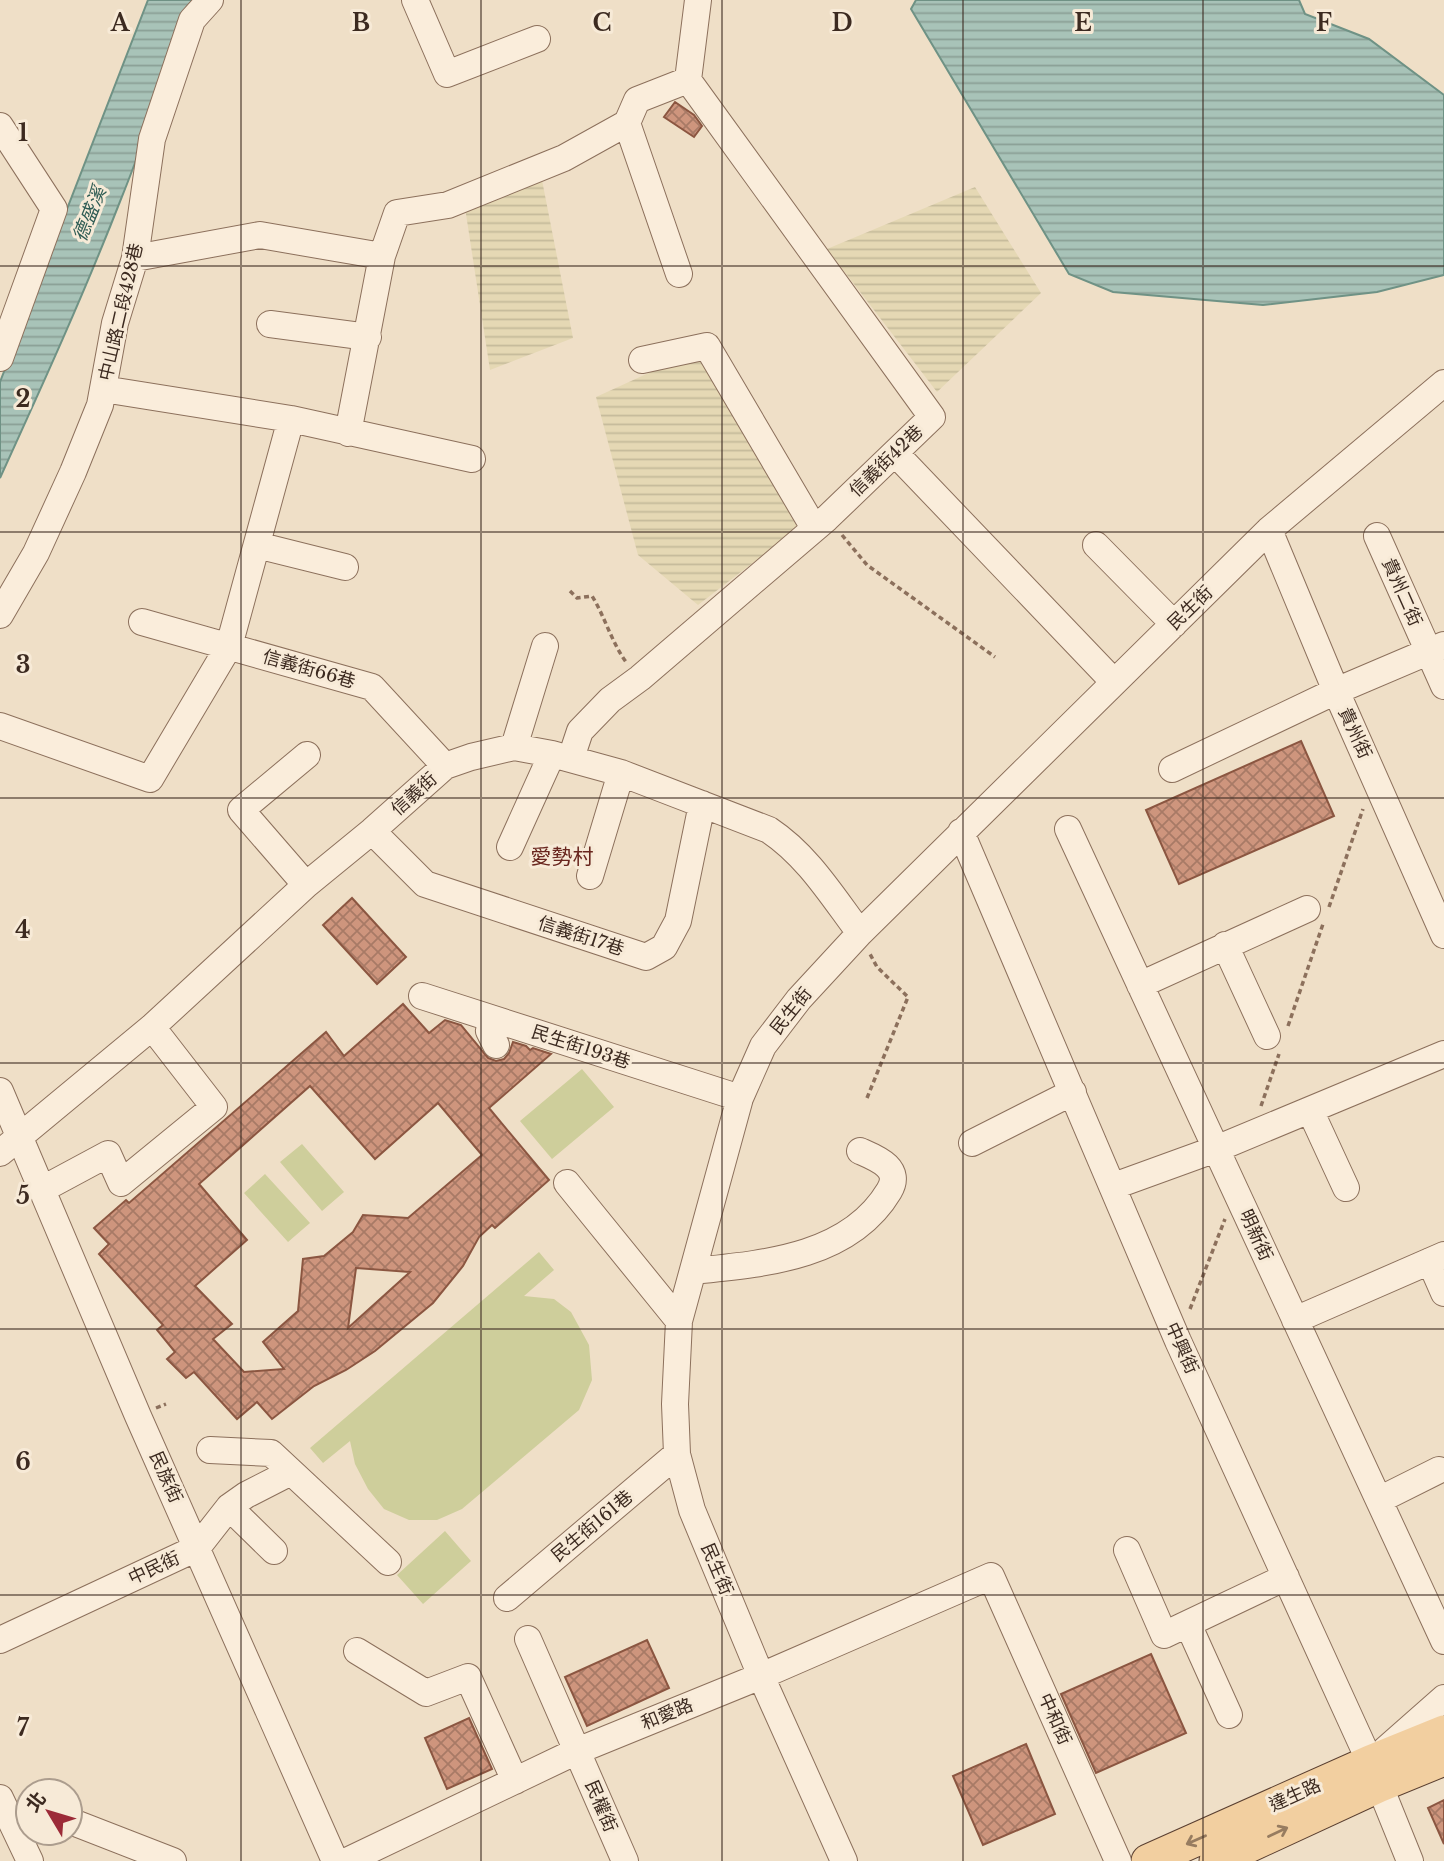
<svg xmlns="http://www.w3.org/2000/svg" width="1444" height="1861" viewBox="0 0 1444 1861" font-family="'Libre Baskerville','Noto Sans TC',serif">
<defs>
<pattern id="farmland-rules" width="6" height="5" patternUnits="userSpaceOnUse" patternTransform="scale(1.75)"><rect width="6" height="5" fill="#e5d8b4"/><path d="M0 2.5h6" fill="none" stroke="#c5ba9a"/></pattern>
<pattern id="water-rules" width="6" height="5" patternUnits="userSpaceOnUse" patternTransform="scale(1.75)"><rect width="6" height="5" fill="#a8c3b8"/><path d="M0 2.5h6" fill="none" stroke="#8a9f95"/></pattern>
<pattern id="building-cross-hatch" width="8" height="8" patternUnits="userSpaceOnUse" patternTransform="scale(1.75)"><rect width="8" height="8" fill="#ce957d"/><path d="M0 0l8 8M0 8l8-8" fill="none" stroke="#a87a66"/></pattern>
</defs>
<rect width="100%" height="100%" fill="#efdfc7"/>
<path fill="url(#farmland-rules)" d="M541,175L573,338L490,370L464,201Z
M975,187L1041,293L937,392L827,249Z
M703,357L798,528L698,605L638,555L596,397L653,371Z"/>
<path fill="#cece9b" d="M582,1069L614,1107L552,1159L520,1121Z
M302,1144L344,1192L322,1211L280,1162Z
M265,1174L310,1223L288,1242L244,1193Z
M539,1252L554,1270L524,1296L554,1299L571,1312L589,1345L592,1380L579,1410L462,1509L437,1520H409L384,1509L368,1489L355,1464L350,1441L323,1463L310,1448Z
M445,1531L471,1561L423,1604L397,1575Z"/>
<path fill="url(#water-rules)" stroke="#6f9285" stroke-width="2" d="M148,0H198C168,65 148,133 121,199C84,294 42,386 0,478V382Z
M916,0H1299L1305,14L1369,39L1444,95V275L1377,292L1263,305L1113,292L1069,274L911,9Z"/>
<path fill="url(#building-cross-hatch)" stroke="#8b5641" stroke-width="2" fill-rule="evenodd" d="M675,102L694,115L702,126L694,137L664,117Z
M1301,741L1334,816L1179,884L1146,810Z
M352,898L406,957L377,984L323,925Z
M403,1004L429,1033L445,1020L461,1025L488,1058L496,1061L504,1059L509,1053L513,1042L526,1046L530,1050L533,1048L551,1054L489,1108L549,1180L495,1228L492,1225L479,1237L463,1266L433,1303L375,1351L346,1370L314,1386L272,1419L257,1402L237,1419L194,1372L186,1378L167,1359L175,1352L157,1330L163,1325L99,1254L109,1244L94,1228L126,1200L129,1203L326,1032L344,1056ZM310,1086L375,1159L438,1103L482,1155L408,1218L363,1215L353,1232L324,1256L303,1259L298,1311L263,1342L284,1369L244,1372L213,1339L232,1324L195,1286L247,1240L199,1184ZM356,1268L410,1272L348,1328Z
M647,1640L669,1688L587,1726L565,1677Z
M1151,1654L1186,1733L1096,1773L1061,1694Z
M469,1718L492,1769L447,1789L425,1738Z
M1026,1744L1055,1814L983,1845L953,1776Z
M1444,1800V1844L1428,1808Z"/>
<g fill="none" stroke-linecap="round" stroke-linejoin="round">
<g stroke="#8c705c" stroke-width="28">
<path id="minor" d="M415,0L447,74L537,39
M688,80L698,0
M627,123L679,274
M0,126L54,209L0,358
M135,258L260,235L382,256
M270,324L368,337
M642,360L707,346L814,528
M103,389L291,419L472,459
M348,433L382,256L397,213L448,205L564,158L627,123L637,100L688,80L932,417L827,518L640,678L610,700L580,731L571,758
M895,453L1114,682
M1269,530L1336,691L1444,935
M1377,536L1444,686
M257,545L345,567
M1096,545L1174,624
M0,615L36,553L73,472L100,405L115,323L135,258L152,139L192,20L210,0
M142,622L372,687L445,766
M0,726L150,779L229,646L291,419
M514,747L545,646
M1172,769L1336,691L1444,645
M1068,829L1444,1641
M372,831L425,884L646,957L664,947L678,921L702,804
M961,832L1178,1341L1370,1762L1410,1861
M510,847L552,754
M590,876L621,773
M306,885L241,810L307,755
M1225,945L1267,1036
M1140,985L1307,909
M422,996L740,1098
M496,1045L489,1031L497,1020
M0,1091L138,1416L335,1861
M1310,1110L1346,1188
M972,1143L1073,1092
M0,1153L152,1027L306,885L372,831L445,766L471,757L514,747L552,754L621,773L769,830C808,856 832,896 860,933
M567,1183L679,1321
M1114,1186L1216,1149L1444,1054
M41,1190L108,1154L121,1183L214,1107L152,1027
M1430,1261L1444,1293
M693,1271C762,1264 849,1258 889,1191C903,1168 876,1158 860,1151
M1295,1320L1444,1255
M210,1450L271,1453L388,1562
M1379,1500L1439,1470
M229,1507L274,1551
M1127,1550L1164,1635L1286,1577
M507,1598L677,1454
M1188,1624L1229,1715
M528,1639L625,1861
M0,1640L197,1548L229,1507L246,1495L291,1472
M357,1651L426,1693L468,1677L515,1781
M1385,1750L1444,1698
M0,1798L30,1861
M70,1821L173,1861
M347,1861L577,1751L761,1676L991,1576L1118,1861
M844,1861L761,1676L692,1510L677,1454L675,1404L679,1321L740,1098L763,1046L799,999L860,933L1269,530L1444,383"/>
</g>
<g stroke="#5a3f30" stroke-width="35">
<path id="major" d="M1148,1861L1370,1762L1444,1732
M1216,1861L1378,1786L1444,1759"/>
</g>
<path stroke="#8c705c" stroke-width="3.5" stroke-dasharray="5 3.5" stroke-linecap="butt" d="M842,535L867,565L995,657
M570,591L577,598L592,596C605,617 611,641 626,662
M1329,907L1363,809
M1288,1026L1323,924
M867,1098L908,997L877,967L870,954
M1261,1106L1279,1054
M1190,1309L1225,1219
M156,1408L166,1404"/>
<use href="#minor" stroke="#faeddb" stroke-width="26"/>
<use href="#major" stroke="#f2cfa0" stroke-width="33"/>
</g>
<defs><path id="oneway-shaft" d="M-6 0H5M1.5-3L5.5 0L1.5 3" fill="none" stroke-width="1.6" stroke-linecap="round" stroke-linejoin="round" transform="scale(1.75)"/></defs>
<g stroke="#977c60">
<use href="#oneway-shaft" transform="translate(1278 1832) rotate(-25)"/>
<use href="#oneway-shaft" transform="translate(1196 1840) rotate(156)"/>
</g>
<path fill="none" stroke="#3c2a20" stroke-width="2" stroke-opacity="0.55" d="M241,0V1861M481,0V1861M722,0V1861M963,0V1861M1203,0V1861M0,266H1444M0,532H1444M0,798H1444M0,1063H1444M0,1329H1444M0,1595H1444"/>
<g text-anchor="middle" stroke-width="6" stroke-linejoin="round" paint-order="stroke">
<g font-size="18" fill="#3c2a20" stroke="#f7ead7">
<text transform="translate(121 312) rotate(-77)" y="6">中山路二段428巷</text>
<text transform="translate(886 461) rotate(-44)" y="6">信義街42巷</text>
<text transform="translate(1402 592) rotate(66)" y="6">貴州二街</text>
<text transform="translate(1190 608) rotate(-44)" y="6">民生街</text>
<text transform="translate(309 669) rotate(16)" y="6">信義街66巷</text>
<text transform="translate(1355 733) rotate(65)" y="6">貴州街</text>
<text transform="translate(414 794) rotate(-42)" y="6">信義街</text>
<text transform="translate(581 936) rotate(18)" y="6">信義街17巷</text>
<text transform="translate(791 1011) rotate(-51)" y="6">民生街</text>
<text transform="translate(581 1047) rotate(18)" y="6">民生街193巷</text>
<text transform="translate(1256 1235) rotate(65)" y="6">明新街</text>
<text transform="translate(1182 1348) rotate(66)" y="6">中興街</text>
<text transform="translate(166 1477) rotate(66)" y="6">民族街</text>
<text transform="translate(592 1526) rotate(-40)" y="6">民生街161巷</text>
<text transform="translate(154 1568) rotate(-25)" y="6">中民街</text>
<text transform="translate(717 1569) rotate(67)" y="6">民生街</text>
<text transform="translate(667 1714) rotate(-22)" y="6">和愛路</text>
<text transform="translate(1055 1719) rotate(66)" y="6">中和街</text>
<text transform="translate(1295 1795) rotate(-24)" y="6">達生路</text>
<text transform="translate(601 1806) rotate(67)" y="6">民權街</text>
</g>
<g font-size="19" font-style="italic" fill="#2f5c54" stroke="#f7ead7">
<text transform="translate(89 214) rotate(-68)" y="7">德盛溪</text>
</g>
<g font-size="21" fill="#69261e" stroke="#f7ead7">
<text x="562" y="864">愛勢村</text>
</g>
</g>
<g font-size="23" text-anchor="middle" font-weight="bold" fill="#3c2a20" stroke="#f7ead7" stroke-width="6" stroke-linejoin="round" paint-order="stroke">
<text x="120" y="31">A</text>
<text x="361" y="31">B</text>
<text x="602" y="31">C</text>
<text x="842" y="31">D</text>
<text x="1083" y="31">E</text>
<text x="1324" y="31">F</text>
<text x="23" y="141">1</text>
<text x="23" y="407">2</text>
<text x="23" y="673">3</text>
<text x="23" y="938">4</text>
<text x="23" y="1204">5</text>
<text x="23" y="1470">6</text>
<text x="23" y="1736">7</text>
</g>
<g transform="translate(49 1812) rotate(308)"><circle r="33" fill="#f7ead7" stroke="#ac9d8e" stroke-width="2"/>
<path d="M0-5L12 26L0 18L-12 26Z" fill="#9c2b38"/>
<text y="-10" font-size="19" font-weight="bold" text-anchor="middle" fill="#3c2a20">北</text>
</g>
</svg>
